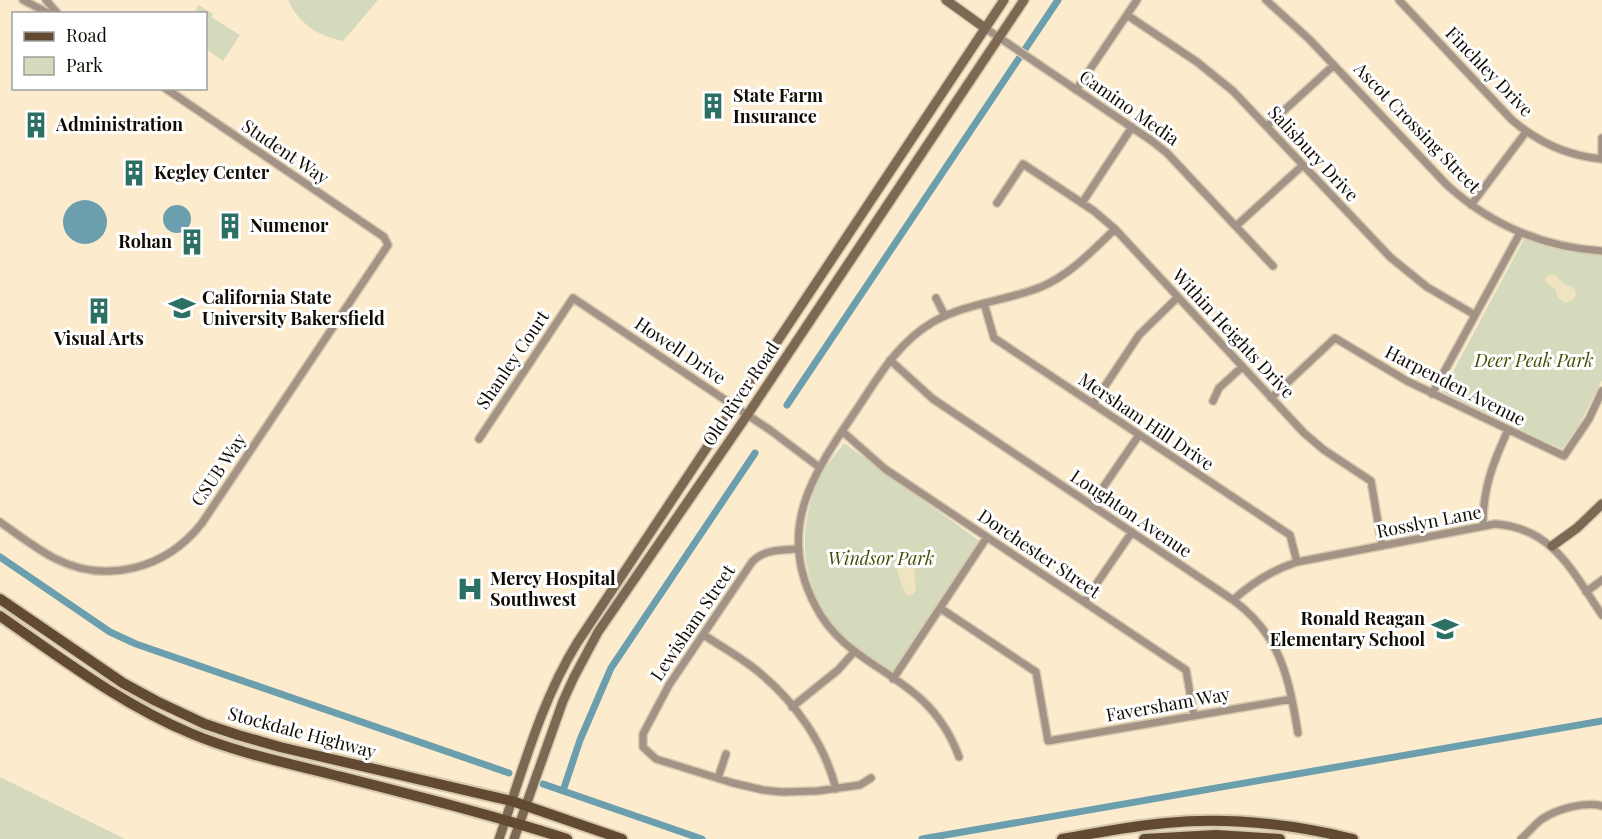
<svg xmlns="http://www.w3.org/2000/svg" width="1602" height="839" viewBox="0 0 1602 839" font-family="'Playfair Display',serif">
<rect width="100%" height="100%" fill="#fceccd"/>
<path fill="#d5dabd" d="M288,0H378L343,41C318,36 299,24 288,0Z
M199,5L213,14L211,17L240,35L223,61L206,49V26L209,20L206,25V14L194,13Z
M1524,239L1602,255V380L1577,429L1562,449L1442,392Z
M844,443L981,542L892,674C879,665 862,657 851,645C803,600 792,536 820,477C826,465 836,454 844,443Z
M0,777L125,839H0Z"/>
<path fill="#eee4bf" d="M1549,275H1555L1563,283L1574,288L1576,294L1574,299L1565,303L1558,298L1555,289L1546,282L1545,278Z
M903,558L909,559L914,567L916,591L912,595H907C902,588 896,572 897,563Z"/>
<path fill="#6c9fae" d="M63 222a22 22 0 1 1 44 0a22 22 0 1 1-44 0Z
M163 219a14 14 0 1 1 28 0a14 14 0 1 1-28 0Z"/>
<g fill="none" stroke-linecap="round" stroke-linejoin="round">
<path stroke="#6c9fae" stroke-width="7" d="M787,405L1058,0
M0,557L110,632L136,644L509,773
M543,784L702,839
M563,791L580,740L611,668L755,453
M922,839L1602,721"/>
<g stroke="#d6c8ad" stroke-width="10">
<path id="street" d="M23,0L50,14
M46,0L58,14
M1266,0L1309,39L1447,185C1491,225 1542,247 1602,251
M1399,0L1512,120C1539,143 1567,156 1602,159
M1127,15L1197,62L1233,91L1390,257L1427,287L1475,315
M985,28L1152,141L1167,153L1273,266
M1076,90L1137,0
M1267,126L1334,65
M1602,159V138
M997,203L1023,164L1094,211L1115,229L1304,433L1324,450L1371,481L1382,546
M1082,203L1132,127
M1471,205L1526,132
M1236,226L1303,165
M936,298L945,316
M984,303L994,338L1290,535L1297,562
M890,360L933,399L1233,600C1281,635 1289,679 1298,733
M1432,394L1520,233
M1271,398L1335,338L1407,381L1564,456L1589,419L1602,391
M1213,401L1219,388L1242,367
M1093,404L1139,335L1178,297
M842,431L885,469L1186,670L1194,716
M479,439L573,298L770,430L819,467
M1091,505L1139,435
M0,522C17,534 35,548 54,558C106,585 166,569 202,523L388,245L384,237L165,88
M1483,525C1483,487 1493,463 1508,430
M799,549C782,550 764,549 752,562L669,685L643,734V747L656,759L733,783L763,790L782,792L817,791L860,785L871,778
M1586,592L1602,580
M1233,600C1253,582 1272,570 1297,562L1495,524C1553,528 1572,571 1602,615
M1084,602L1132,532
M940,608L1036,672L1048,741L1292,699
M704,635C723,648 744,659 761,674C796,703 825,745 836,789
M893,679L987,537
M792,707L838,670L854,652
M959,757C951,735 939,716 922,700C885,666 839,653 815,605C774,526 816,470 859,406C880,374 899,342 933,322C966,303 1006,301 1041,287C1071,274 1092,251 1115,229
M718,778L726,754
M1521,839C1528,833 1535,824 1542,819C1557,809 1585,801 1602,806"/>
</g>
<g stroke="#d6c8ad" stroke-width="12">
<path id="secondary" d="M946,0L985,28
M1552,546L1577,528L1602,504
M499,839C522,773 540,703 577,643L1004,0
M514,839L563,701L574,677L598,632L748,414L1024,0"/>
</g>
<g stroke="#d6c8ad" stroke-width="14">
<path id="primary" d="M0,599L123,683L156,701L205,724L238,735L280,747L512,801L622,839
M0,616C61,658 121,704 190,733C235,752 283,762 330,774C409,794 489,814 567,839
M1062,839C1096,833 1131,826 1166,823C1228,817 1292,824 1353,839
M1144,839L1216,835L1280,839"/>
</g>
<use href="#street" stroke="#a29386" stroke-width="7"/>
<use href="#secondary" stroke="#7d6854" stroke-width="9"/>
<use href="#primary" stroke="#624932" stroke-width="10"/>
</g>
<defs>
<g id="building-bare" transform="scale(2.07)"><path d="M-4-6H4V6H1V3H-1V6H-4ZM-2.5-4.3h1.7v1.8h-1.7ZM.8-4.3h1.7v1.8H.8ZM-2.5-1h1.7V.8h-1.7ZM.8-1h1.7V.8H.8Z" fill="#2b7063" stroke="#fff" stroke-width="2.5" paint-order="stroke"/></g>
<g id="university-bare" transform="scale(2.07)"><path d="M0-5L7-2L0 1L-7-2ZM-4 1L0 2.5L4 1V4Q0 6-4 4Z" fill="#2b7063" stroke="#fff" stroke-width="2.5" paint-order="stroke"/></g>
<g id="hospital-bare" transform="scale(2.07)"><path d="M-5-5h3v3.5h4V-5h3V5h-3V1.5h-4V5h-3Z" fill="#2b7063" stroke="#fff" stroke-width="2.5" paint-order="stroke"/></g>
<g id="school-bare" transform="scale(2.07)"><path d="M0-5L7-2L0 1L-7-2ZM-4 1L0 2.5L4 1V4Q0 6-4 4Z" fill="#2b7063" stroke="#fff" stroke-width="2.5" paint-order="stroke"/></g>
</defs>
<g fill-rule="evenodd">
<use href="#building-bare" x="713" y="106"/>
<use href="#building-bare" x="36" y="125"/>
<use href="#building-bare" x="134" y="173"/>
<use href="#building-bare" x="230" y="226"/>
<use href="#building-bare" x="192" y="242"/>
<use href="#university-bare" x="182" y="308"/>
<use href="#building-bare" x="99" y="311"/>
<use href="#hospital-bare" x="470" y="589"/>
<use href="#school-bare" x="1445" y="629"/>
</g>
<g text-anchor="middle" stroke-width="6" stroke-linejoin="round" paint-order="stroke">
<g font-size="18" fill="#110c03" stroke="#fff">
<text transform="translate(1489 72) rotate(46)" y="6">Finchley Drive</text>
<text transform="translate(1129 108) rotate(35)" y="6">Camino Media</text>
<text transform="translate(1417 128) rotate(46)" y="6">Ascot Crossing Street</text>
<text transform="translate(285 152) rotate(34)" y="6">Student Way</text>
<text transform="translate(1313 154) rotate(47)" y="6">Salisbury Drive</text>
<text transform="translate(1233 334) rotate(47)" y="6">Within Heights Drive</text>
<text transform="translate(680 351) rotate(34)" y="6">Howell Drive</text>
<text transform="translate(513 360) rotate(-56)" y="6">Shanley Court</text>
<text transform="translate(1455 386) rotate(27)" y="6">Harpenden Avenue</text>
<text transform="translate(741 394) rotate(-56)" y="6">Old River Road</text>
<text transform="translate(1146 422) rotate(34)" y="6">Mersham Hill Drive</text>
<text transform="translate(219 470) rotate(-56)" y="6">CSUB Way</text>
<text transform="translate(1131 514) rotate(34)" y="6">Loughton Avenue</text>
<text transform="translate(1429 522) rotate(-11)" y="6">Rosslyn Lane</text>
<text transform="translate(1039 554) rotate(34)" y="6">Dorchester Street</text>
<text transform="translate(693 623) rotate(-56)" y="6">Lewisham Street</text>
<text transform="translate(1168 705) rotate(-10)" y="6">Faversham Way</text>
<text transform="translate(302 733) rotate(15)" y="6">Stockdale Highway</text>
</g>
<g font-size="18" font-weight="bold" fill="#110c03" stroke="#fff" text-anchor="start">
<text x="733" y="102">State Farm<tspan x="733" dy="21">Insurance</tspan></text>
<text x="56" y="131">Administration</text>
<text x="154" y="179">Kegley Center</text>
<text x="250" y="232">Numenor</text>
<text x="172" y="248" text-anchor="end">Rohan</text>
<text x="202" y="304">California State<tspan x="202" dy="21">University Bakersfield</tspan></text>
<text x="99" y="345" text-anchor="middle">Visual Arts</text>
<text x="490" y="585">Mercy Hospital<tspan x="490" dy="21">Southwest</tspan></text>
<text x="1425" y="625" text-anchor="end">Ronald Reagan<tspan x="1425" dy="21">Elementary School</tspan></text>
</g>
<g font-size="18" font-style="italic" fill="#474d05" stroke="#fff">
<text x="1534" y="367">Deer Peak Park</text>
<text x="881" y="565">Windsor Park</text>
</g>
</g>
<rect x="12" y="12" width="195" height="78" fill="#ffffff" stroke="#a09e9a" stroke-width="1.5"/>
<rect x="24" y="32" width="30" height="9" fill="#624932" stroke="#a09e9a" stroke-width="1.5"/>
<text x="66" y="42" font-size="18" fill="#110c03">Road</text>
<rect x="24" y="57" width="30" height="18" fill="#d5dabd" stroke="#a09e9a" stroke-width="1.5"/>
<text x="66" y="72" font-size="18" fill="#110c03">Park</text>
</svg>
